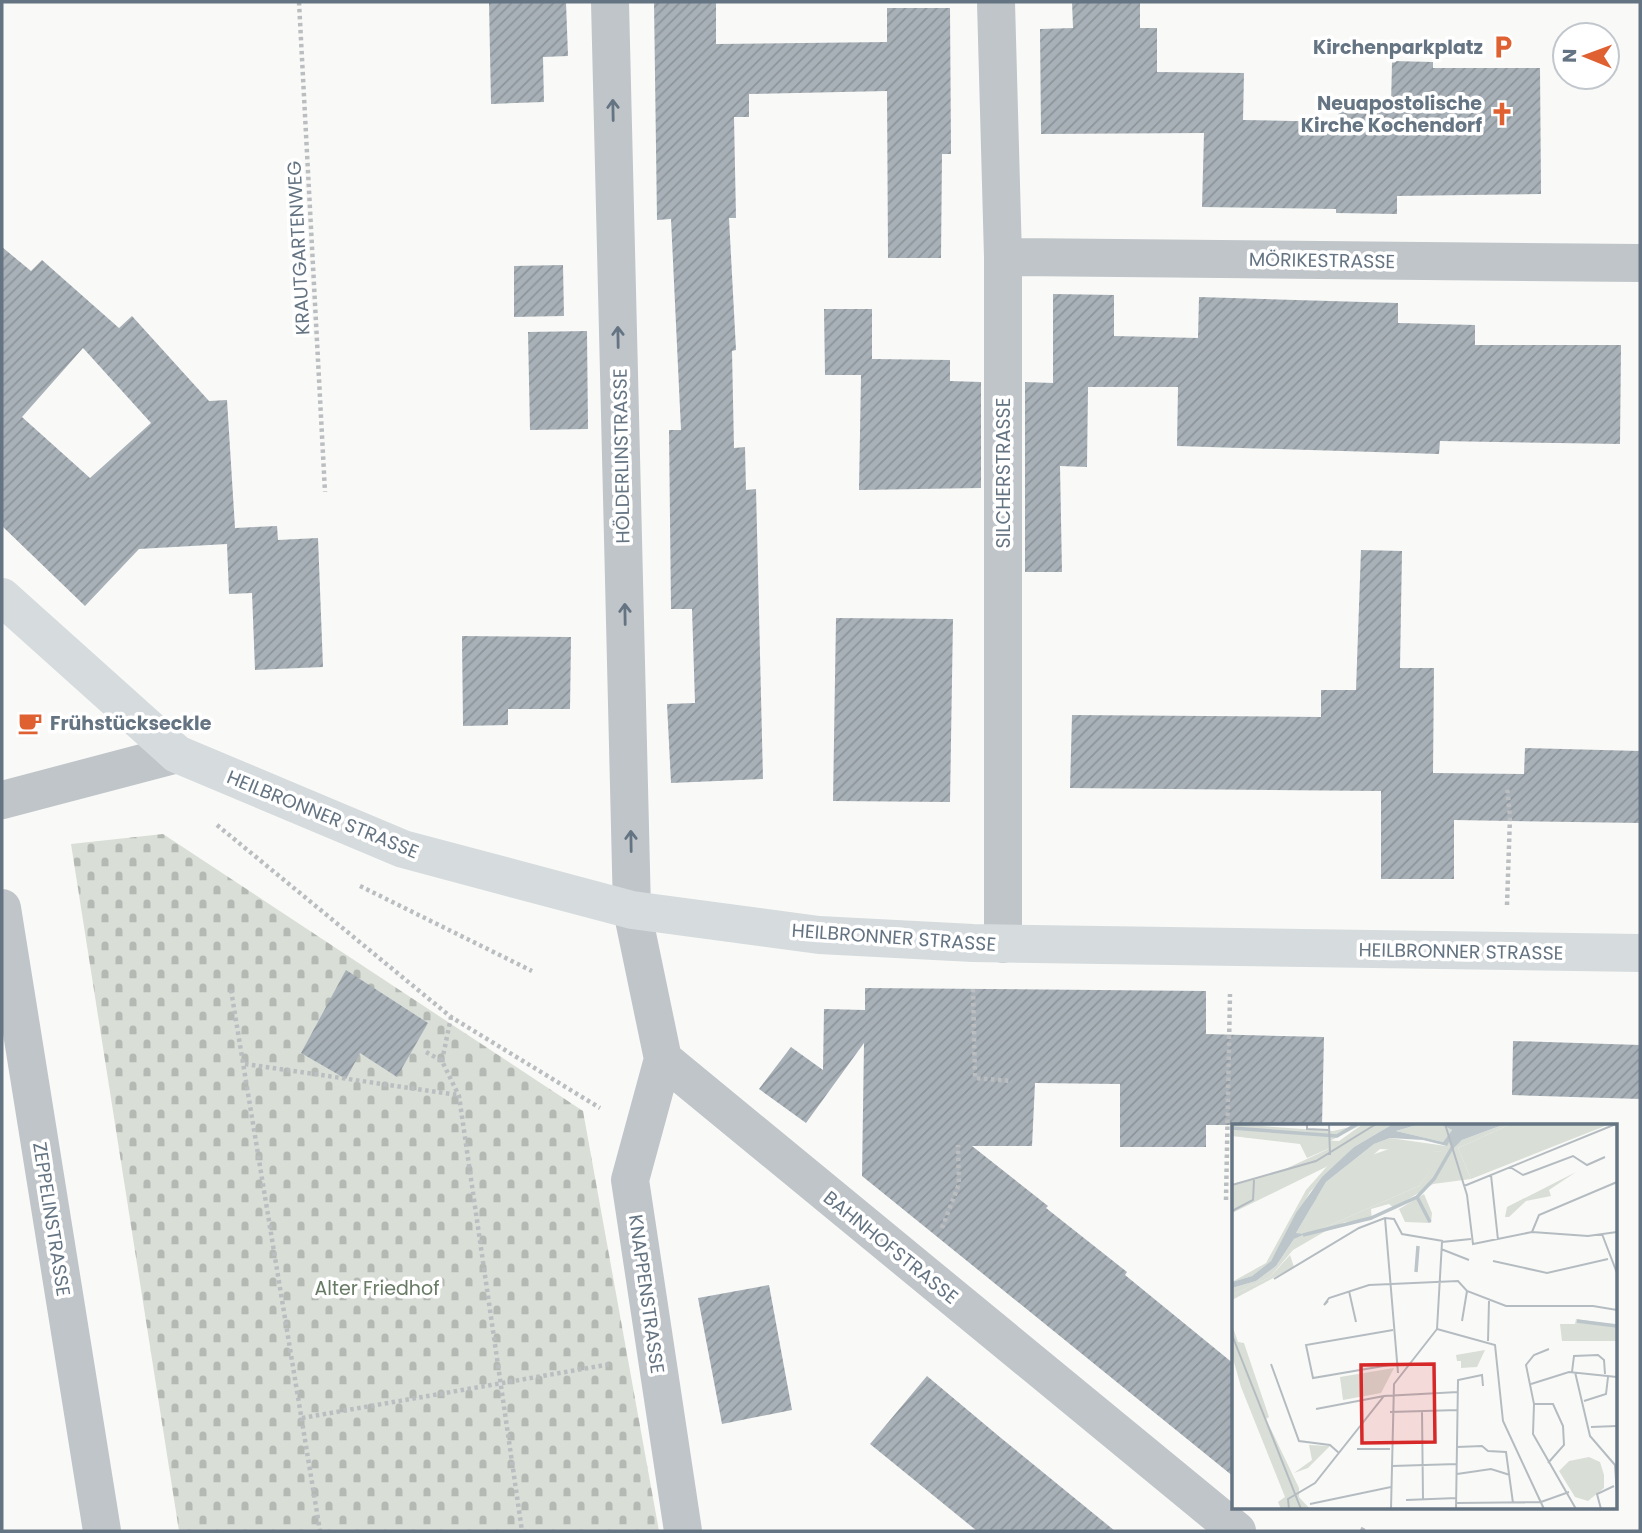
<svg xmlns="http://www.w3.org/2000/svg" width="1642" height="1533" viewBox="0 0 1642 1533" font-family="Poppins,sans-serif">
<defs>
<pattern id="cemetery-stones" width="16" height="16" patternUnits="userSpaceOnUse" patternTransform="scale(1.75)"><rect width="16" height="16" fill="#d9ded7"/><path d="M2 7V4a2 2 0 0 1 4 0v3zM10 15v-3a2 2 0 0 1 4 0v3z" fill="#b4b9b4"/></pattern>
<pattern id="building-hatch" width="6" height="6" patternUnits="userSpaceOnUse" patternTransform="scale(1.75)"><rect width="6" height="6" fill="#a9b1b8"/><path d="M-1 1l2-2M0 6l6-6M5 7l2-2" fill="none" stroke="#8d959b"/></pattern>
</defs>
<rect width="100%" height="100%" fill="#f9faf7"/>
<path fill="url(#cemetery-stones)" d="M163,834L583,1111L659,1531H179L71,844Z"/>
<path fill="url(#building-hatch)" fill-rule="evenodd" d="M489,2H566L568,56L543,57L544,102L491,104Z
M654,2H716V44L887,42V8H950L951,154H942L941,258H888L887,91L749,94V117H734L736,218H729L736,350L732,351L734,448L745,447L746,490L756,489L763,779L671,783L667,704L695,703L692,609H671L669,430H681L671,219L657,220Z
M1072,2H1140V28H1157V72L1244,73L1243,120L1338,122L1339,105L1391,106L1392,61L1433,62V68H1540L1541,194L1397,196V214L1336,213V209L1202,207L1204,133L1041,134L1040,29L1073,28Z
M2,247L31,271L42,260L119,328L132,316L209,401L227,400L235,528L277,526L278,540L318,538L323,667L255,670L252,593L229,594L227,544L139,549L85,606L2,526ZM83,348L151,423L90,478L22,417Z
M563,265L564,316L514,317V266Z
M1053,294L1114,295V336L1198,338L1199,297L1398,303V323L1475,325V345H1621L1620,444L1440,441L1439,454L1177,446L1178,387H1088L1087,467L1060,466L1062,572H1025V382L1053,383Z
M824,309H872V359L950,360V381L981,382V488L859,490L861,375H825Z
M587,331L588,429L530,430L528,332Z
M1361,550L1402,551L1400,668H1434L1433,773L1524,774L1525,748L1640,751V823L1454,820V879H1381V791L1070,788L1072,715L1321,717V690H1356Z
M836,618L953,619L950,802L833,801Z
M462,636L571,637L570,709H508V725L463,726Z
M346,970L428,1023L397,1077L360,1053L346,1079L301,1053Z
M865,988L1206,991V1034L1324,1037L1322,1125H1206V1147H1120V1084L1035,1083L1032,1146H972L1048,1206L1046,1208L1127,1272L1125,1275L1234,1364V1477L862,1176L864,1043L806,1123L759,1089L791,1047L823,1070L824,1009L865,1010Z
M1513,1041L1640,1045V1099L1512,1095Z
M769,1285L792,1410L722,1424L698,1298Z
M927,1376L1001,1438L1115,1531H977L870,1444Z"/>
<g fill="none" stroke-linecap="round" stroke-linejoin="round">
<path stroke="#bbbec1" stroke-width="4.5" stroke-dasharray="3.5 3.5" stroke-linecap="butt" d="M299,2L325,492
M217,825L451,1017L600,1108
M360,886L532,971
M1507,905L1510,817L1507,786
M973,989L975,1078L1012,1081
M231,990L320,1531
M426,1052L442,1061L459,1096L522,1531
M442,1061L451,1017
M245,1064L458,1095
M1226,1200L1230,994
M942,1228L959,1184L958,1145
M302,1418L611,1364
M1362,1531L1364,1527"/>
<path stroke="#c0c5c9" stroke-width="38" d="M610,2L632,910L663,1059L1237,1531
M996,2L1003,257V944
M1003,257L1640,263
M2,800L177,754
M2,908L102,1531
M663,1059L630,1180L683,1531"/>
<path stroke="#d6dbde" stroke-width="38" d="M2,597L177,754L403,849L632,910L819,935L973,943L1640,953"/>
</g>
<defs><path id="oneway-shaft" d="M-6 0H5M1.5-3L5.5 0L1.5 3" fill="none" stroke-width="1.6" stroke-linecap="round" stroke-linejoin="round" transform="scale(1.75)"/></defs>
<g stroke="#657482">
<use href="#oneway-shaft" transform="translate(613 110) rotate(-91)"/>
<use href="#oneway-shaft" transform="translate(618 337) rotate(-91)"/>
<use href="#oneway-shaft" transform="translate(625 614) rotate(-91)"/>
<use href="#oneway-shaft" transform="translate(631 841) rotate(-91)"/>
</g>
<defs>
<g id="parking-bare" transform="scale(1.89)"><path d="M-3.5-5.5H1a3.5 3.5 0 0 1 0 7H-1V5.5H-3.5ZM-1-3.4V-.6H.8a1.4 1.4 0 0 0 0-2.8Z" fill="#df6132" stroke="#fff" stroke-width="2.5" paint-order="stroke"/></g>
<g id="church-bare" transform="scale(1.89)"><path d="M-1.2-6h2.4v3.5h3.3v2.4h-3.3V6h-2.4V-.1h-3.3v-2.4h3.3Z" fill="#df6132" stroke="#fff" stroke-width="2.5" paint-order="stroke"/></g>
<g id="cafe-bare" transform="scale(1.89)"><path d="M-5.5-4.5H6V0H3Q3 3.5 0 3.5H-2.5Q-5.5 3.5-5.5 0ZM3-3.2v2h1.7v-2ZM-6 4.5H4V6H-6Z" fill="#df6132" stroke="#fff" stroke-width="2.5" paint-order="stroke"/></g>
</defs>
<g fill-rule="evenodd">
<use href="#parking-bare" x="1503" y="47"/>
<use href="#church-bare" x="1502" y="114"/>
<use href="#cafe-bare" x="30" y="723"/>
</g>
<g text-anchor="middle" stroke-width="7" stroke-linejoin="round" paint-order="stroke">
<g font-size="19" font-weight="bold" fill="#657482" stroke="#fff" text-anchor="end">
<text x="1483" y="54">Kirchenparkplatz</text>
<text x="1482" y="110">Neuapostolische<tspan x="1482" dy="22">Kirche Kochendorf</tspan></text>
<text x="50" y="730" text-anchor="start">Frühstückseckle</text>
</g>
<g font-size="19" fill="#657482" stroke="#fff">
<text transform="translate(298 248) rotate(-93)" y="7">KRAUTGARTENWEG</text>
<text transform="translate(1322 260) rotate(1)" y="7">MÖRIKESTRASSE</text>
<text transform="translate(621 456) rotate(-91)" y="7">HÖLDERLINSTRASSE</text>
<text transform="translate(1003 473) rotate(-90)" y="7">SILCHERSTRASSE</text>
<text transform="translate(323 814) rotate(22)" y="7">HEILBRONNER STRASSE</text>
<text transform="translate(894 937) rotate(4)" y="7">HEILBRONNER STRASSE</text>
<text transform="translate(1461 951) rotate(1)" y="7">HEILBRONNER STRASSE</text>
<text transform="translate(52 1219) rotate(81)" y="7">ZEPPELINSTRASSE</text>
<text transform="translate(891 1247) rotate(39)" y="7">BAHNHOFSTRASSE</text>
<text transform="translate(647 1294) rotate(82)" y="7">KNAPPENSTRASSE</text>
</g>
<g font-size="19" fill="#677a64" stroke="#fff">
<text x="377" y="1295">Alter Friedhof</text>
</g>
</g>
<g transform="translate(1232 1124)">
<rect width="385" height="385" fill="#f9faf7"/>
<path d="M131,0H149L94,43L0,89V60L49,47L105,21L75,34L68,20L0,12L107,17ZM188,0H208L220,6L211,18L164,7ZM279,0H378L239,55L226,24ZM160,24L212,28L187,62L87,106L67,110L83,75L134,33ZM58,131L62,143L0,176V171L38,153ZM344,195L385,201V217H330L328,200H343ZM0,201L6,218L12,219L37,293L34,295L67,364V373L78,385H49L46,378L53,373L9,263L0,231ZM77,321L98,322L76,344L62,349L80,336Z" fill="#d9ded7"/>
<path d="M0,0L101,7L131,0L92,20L0,12ZM149,0H161L122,23L78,68L39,137L20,152L0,158L34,139L74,66L106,30ZM273,0H279L226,24L239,55L201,60L162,84L157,80L139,85L140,96L113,98L92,108L61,126L38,153L0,171V164L24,157L44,142L62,115L71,110L64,109L94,58L142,20L158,14L214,22L217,17L220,26L230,16ZM148,25L211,28L187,62L87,106L68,110L83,75L89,76ZM344,48L317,66L319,72L294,77L277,93H273L275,83Z" fill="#d9ded7" fill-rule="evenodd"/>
<path d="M162,244L149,269L111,276L108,253Z" fill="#d9ded7"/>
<path d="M192,70L200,89L199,99L173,98L167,85ZM357,333L368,338L372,351V364L356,377L343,373L327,347L337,337Z" fill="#d9ded7"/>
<path d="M253,226L245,243L229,244V237H225L224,231Z" fill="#d9ded7"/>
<path d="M161,0H188L164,7L211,18L220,6L208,0H273L230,16L220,26L217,18L215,22L191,16L158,14L142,20L94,58L64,109L73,110L62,115L44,142L24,157L0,164V158L20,152L39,137L64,89L90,53L122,23Z" fill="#bbc5ca"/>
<path fill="none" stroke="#bbc5ca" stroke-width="3.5" d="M0,4L105,12L125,0M185,73L198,98M71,111L139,94L185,73L202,55L221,22M184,148L186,122M345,197L385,202"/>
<path fill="none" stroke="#b5bcc1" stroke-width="2" d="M75,0V5L97,6M97,0L98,31M213,0L235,71L241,120L300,108L356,112L385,108M278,43L291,51L341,32L355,41L373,33M259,51L266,116M0,61L84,37L144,0M232,62L384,0M0,87L21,76L22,56M153,94L166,249M300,108L307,91L385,58M370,110L385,149M209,125L237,136M261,137L315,149L376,135M42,155L127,104L153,94L162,95L170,110L211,117M117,167L124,198M96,177L92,181L97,174L137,161L226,157L235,167L274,182H361L385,186M230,197L235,167M205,205L263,221L271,297L312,385M161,206L74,221L81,254L163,240M0,211L69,385M256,217L257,177M317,225L302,231L294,241L302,280L301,310L344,385M39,240L67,317L98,321L107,329M340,248L342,232L366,231L372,236L373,250M343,248L358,312L383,341L385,370M299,260L337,248L385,253M352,277L374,270L376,253M302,280H321L331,302L332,321L316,339M84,285L152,272M158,288L226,286M190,288L191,375M359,303L385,302M225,323L250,322L256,327L274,328L281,379M125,325H158M160,342L225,340M225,350L259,345L278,351M174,376L225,374M225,379L309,378L337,368M78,380L159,363M57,385L56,375L83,359L152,272L226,268M159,385L162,260L205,205L210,118L239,115M224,385L226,256L250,251L251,262M369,385L365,370L382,362"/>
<path fill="#d62828" fill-opacity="0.15" stroke="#d62828" stroke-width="3.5" d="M202,240L203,318L130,319L129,241Z"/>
<rect width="385" height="385" fill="none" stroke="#657482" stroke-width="3.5"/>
</g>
<rect width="1642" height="1533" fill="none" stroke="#657482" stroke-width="7"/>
<g transform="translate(1586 56) rotate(271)"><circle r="33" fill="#ffffff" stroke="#c1c7cd" stroke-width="2"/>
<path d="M0-5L12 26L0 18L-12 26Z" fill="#df6132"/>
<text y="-10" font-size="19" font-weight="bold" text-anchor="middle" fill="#657482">N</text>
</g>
</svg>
